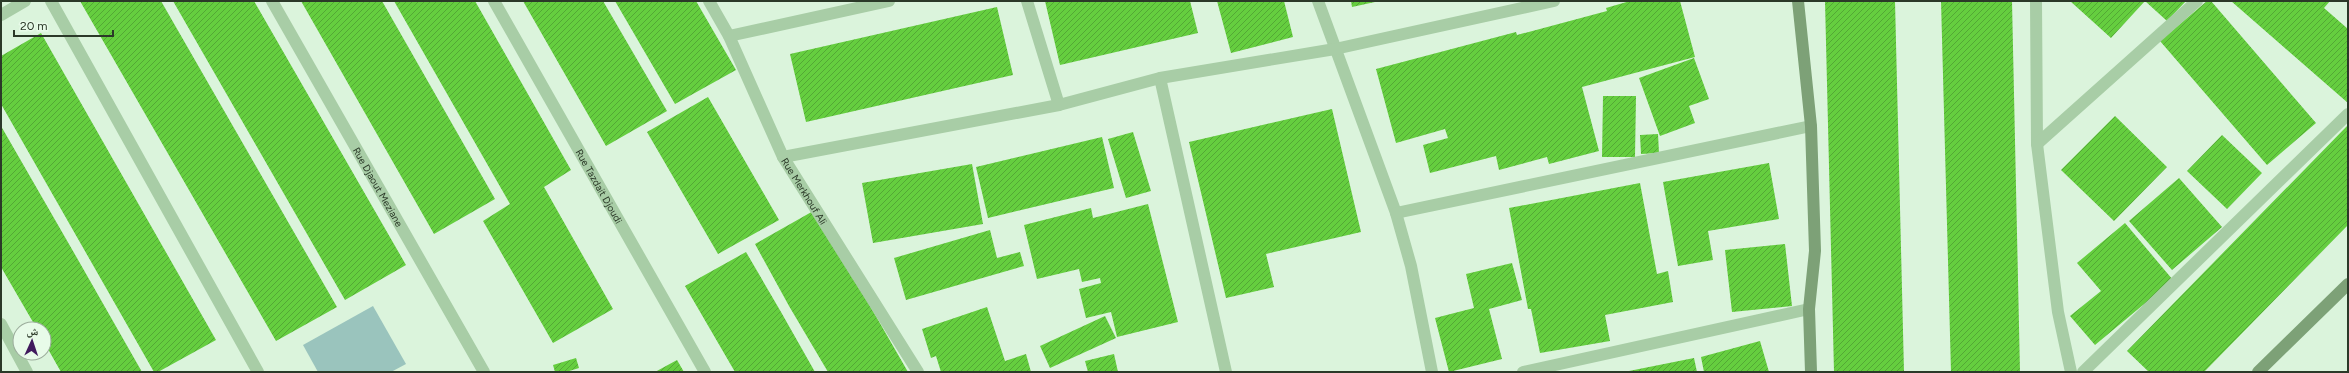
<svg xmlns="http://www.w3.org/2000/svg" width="2349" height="373" viewBox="0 0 2349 373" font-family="Figtree,'Noto Naskh Arabic',sans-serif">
<defs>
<pattern id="building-hatch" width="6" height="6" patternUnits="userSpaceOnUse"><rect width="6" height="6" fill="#65ce3f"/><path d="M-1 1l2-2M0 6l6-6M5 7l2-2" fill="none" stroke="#53a835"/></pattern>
</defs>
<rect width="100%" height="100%" fill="#dbf4dc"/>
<path fill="#9ac4bd" d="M373,306L406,364L391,372H318L303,345Z"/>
<path fill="url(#building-hatch)" d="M80,1H161L337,307L276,341Z
M173,1H254L406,265L345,300Z
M301,1H382L495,199L434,234Z
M394,1H475L571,170L544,187L613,309L553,343L483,221L510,204Z
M523,1H603L667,111L606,146Z
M615,1H696L736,70L675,104Z
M1045,1H1190L1198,33L1060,65Z
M1217,1H1284L1293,37L1231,53Z
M1351,1H1375V2L1352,7Z
M1630,1H1680L1695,57L1582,87L1599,151L1549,164L1547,157L1499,170L1496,156L1430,173L1423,145L1448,138L1445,129L1396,143L1376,69L1516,32L1517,35L1607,11L1606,8Z
M1825,1H1895L1904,372H1834Z
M1941,1H2012L2020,372H1951Z
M2070,1H2145L2111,38Z
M2145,1H2186L2167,21Z
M2207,1H2211L2316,123L2267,165L2160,41Z
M2231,1H2330L2324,8L2348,29V103Z
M997,7L1013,75L806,122L790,54Z
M41,33L216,340L158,372H154L1,104V56Z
M1694,58L1709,99L1689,106L1695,123L1660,136L1639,78Z
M1603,96H1636L1635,157H1602Z
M708,97L779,220L718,254L647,132Z
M1332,109L1361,232L1266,254L1274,287L1226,298L1189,142Z
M2115,116L2167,167L2114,221L2061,170Z
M2348,125V225L2204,372H2149L2127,351Z
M1,126L77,258L142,372H61L44,342V329H37L1,267Z
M1133,132L1151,191L1126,198L1108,139Z
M1658,134L1659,153L1641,154L1640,135Z
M2222,135L2262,173L2227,209L2187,171Z
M1102,137L1114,188L988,218L976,167Z
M1769,163L1779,219L1708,231L1713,260L1678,266L1663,182Z
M972,164L983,224L873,243L862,183Z
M2179,178L2222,227L2172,270L2129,221Z
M1640,183L1657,274L1668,271L1673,302L1605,315L1610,341L1540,353L1531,309H1528L1509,208Z
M1148,204L1178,322L1117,337L1111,312L1086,318L1079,289L1101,283L1100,278L1082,282L1079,269L1037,279L1024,225L1091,208L1093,218Z
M815,210L908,372H828L789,306L755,244Z
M2125,223L2173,280L2095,345L2070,316L2101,291L2077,263Z
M990,230L997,258L1020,252L1024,266L906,300L894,258Z
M1785,244L1792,306L1732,312L1725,250Z
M746,252L781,312L815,372H735L685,286Z
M1512,263L1522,300L1489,309L1502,359L1449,372L1435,318L1474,308L1466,274Z
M987,307L1005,361L1026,354L1031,372H941L936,356L931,358L922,329Z
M1105,316L1116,338L1050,368L1040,346Z
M1760,341L1769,372H1704L1701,357Z
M1114,354L1118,372H1088L1085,361Z
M576,358L579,368L566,372H555L553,365Z
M1694,358L1697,372H1629V371Z
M677,360L684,372H655Z"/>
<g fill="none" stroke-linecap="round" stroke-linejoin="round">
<g stroke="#a8cda6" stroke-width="12">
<path d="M51,1L258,372"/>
<path id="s1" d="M272,1L484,372"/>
<path id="s2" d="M494,1L705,372"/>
<path id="s3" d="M709,1L729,36L783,157L918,372"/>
<path d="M1027,1L1059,105"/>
<path d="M1318,1L1396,213L1411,266L1432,372"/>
<path d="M2036,1L2037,144L2058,312L2071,372"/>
<path d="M1,15L25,1"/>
<path d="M729,36L889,1"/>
<path d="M1160,78L1226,372"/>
<path d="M2037,144L2197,1"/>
<path d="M783,157L1059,105L1160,78L1335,49L1554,1"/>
<path d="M1396,213L1811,126"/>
<path d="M1,324L27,372"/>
<path d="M1523,372L1809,309"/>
<path d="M2083,372L2348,114"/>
</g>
<path stroke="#7da177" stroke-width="12" d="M1798,1L1811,126L1815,251L1809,309L1811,372
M2258,372L2348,284"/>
</g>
<g text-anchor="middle" stroke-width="3" stroke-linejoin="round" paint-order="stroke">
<g font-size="10" fill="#2b3928" stroke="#e8fbe9">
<text dy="4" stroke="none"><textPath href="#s1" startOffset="214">Rue Djaout Meziane</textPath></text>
<text dy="4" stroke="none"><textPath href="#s2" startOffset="213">Rue Tazdait Djoudi</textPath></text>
<text dy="4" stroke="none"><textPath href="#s3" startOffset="213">Rue Merkhouf Ali</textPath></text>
</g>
</g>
<rect width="2349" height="373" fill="none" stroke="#2b3928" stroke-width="4"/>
<g transform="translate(32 341) rotate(3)"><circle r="19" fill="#e8fbe9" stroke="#9cad9c"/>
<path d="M0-3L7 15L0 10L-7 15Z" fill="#401a5d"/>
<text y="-6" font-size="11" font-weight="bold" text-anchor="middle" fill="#2b3928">ش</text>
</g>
<path d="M14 30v6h99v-6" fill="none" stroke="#2b3928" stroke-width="2"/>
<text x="20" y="30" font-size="12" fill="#2b3928" stroke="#e8fbe9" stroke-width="3" paint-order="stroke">20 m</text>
</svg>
